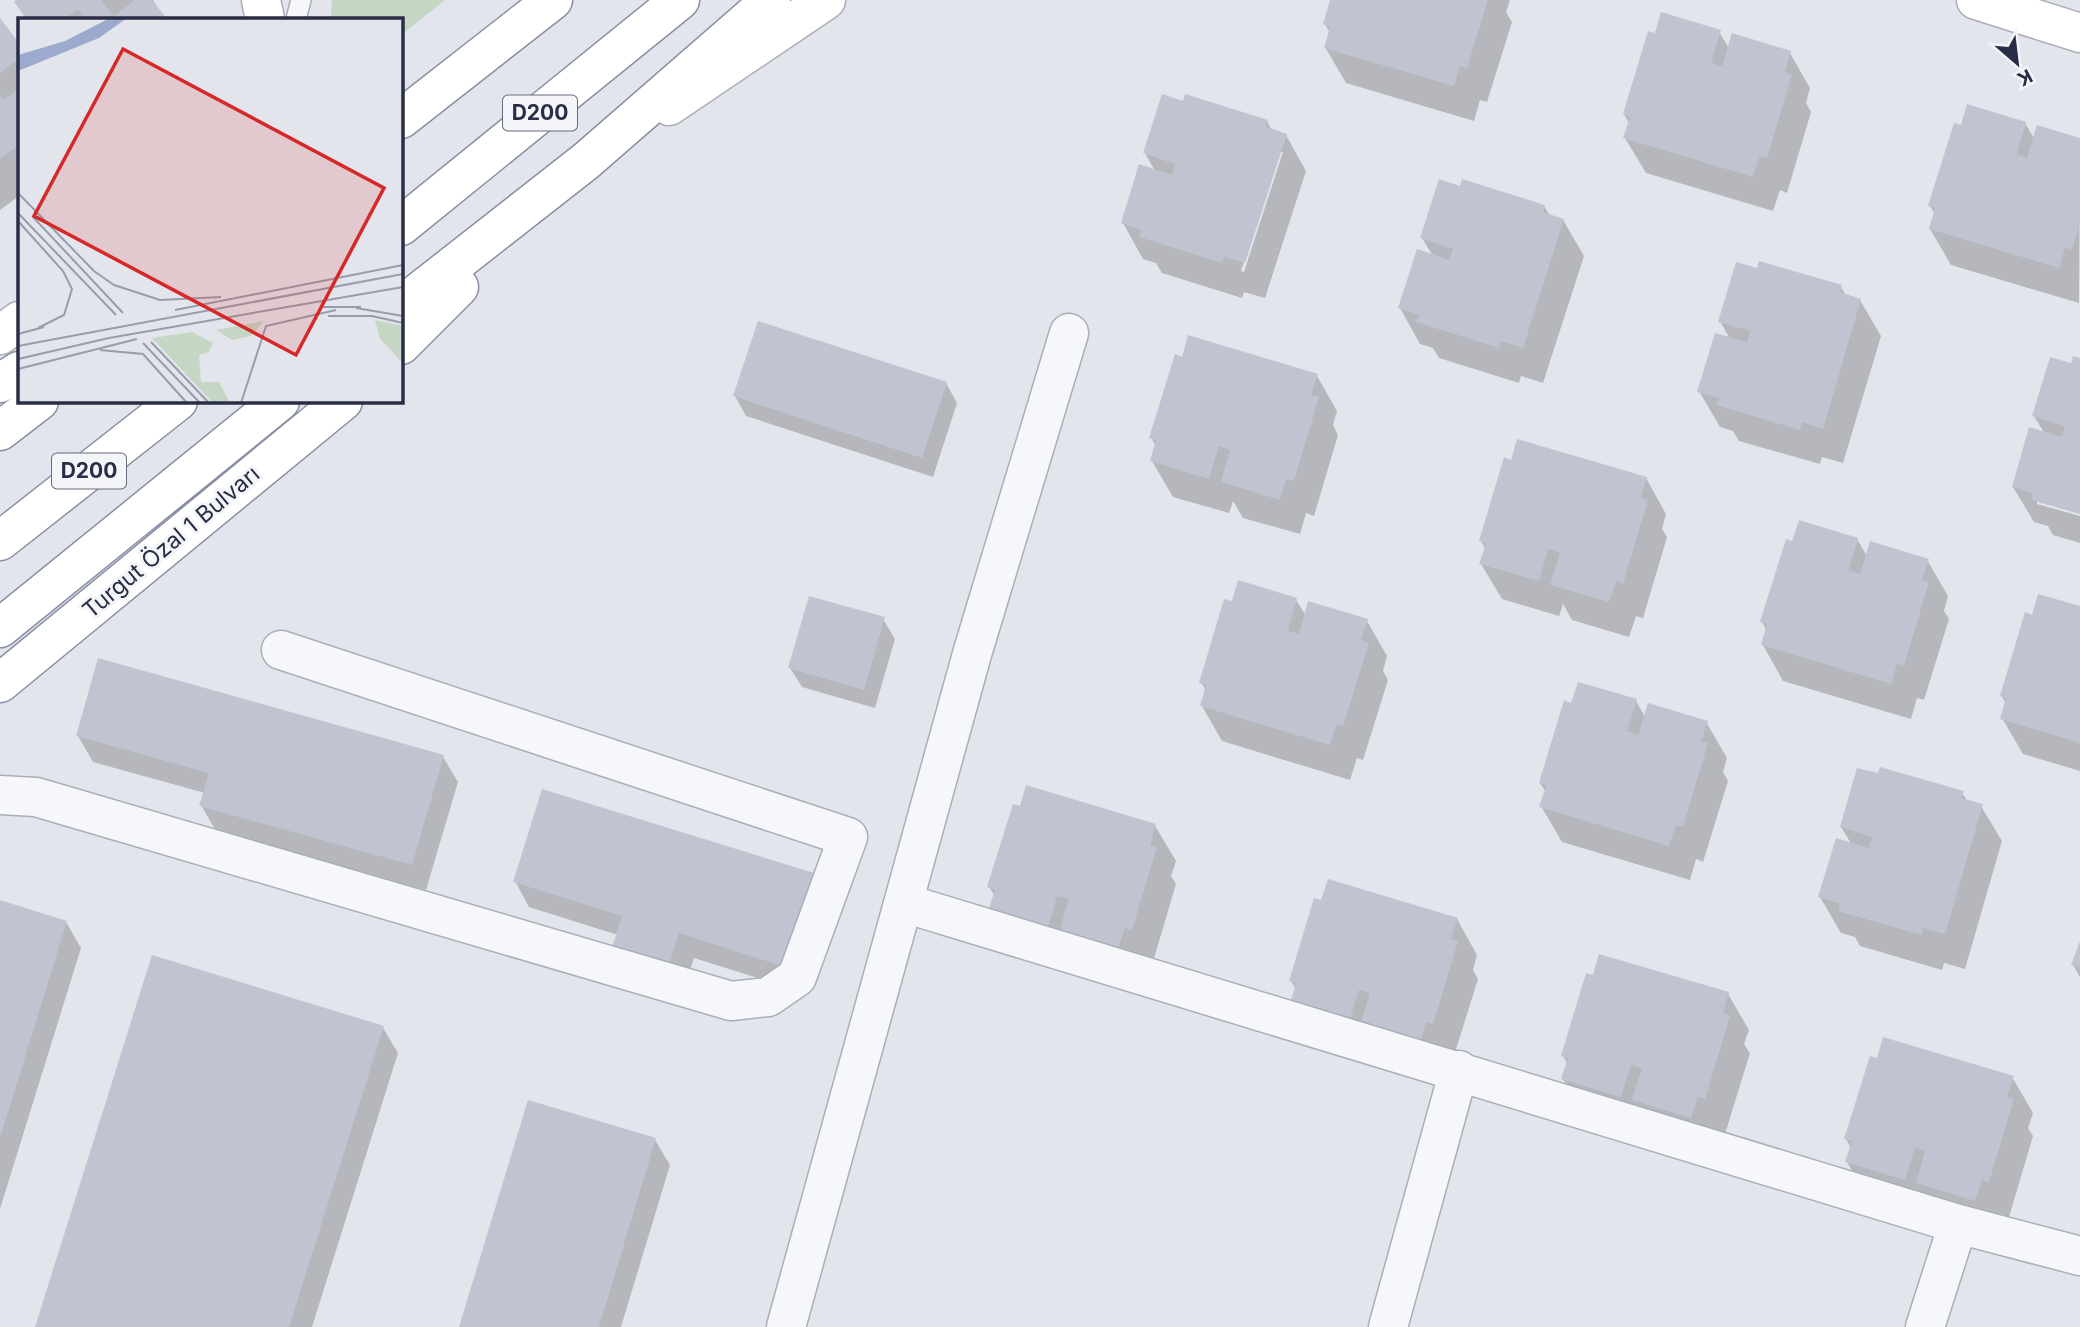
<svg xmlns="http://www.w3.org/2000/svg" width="2080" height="1327" viewBox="0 0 2080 1327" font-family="Inter,sans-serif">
<rect width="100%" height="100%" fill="#e3e5ec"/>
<path fill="#c5d7c4" d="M332,0H445L401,35V19H331Z"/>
<path fill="#0003" fill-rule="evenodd" d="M19,0H153L164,19H26L16,2Z
M1332,0H1510L1506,12L1512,22L1487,102L1480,100L1474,121L1346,83L1325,47L1330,33L1325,24Z
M0,21L19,46V196L0,210Z
M1719,32L1729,48L1790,53L1810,88L1806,103L1811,112L1787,193L1780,190L1773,211L1646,173L1625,138L1629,123L1624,114L1656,35Z
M1184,104L1267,121L1272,131L1286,135L1306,171L1265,298L1244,292L1242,298L1162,273L1156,263L1143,259L1123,223L1155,171L1145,153ZM1279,152H1283L1244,272L1241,271Z
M2025,123L2035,140H2080L2079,303L1951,265L1930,229L1935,214L1930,206Z
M1544,206L1550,216L1563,220L1584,256L1543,383L1521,376L1519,383L1439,358L1433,348L1420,344L1400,308L1433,256L1422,238Z
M1841,287L1846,296L1860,300L1881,336L1843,463L1822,457L1820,464L1739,441L1733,431L1720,427L1699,391L1730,339L1720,321Z
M2080,360V513L2037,500V504L2080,516V543L2053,535L2048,526L2034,522L2013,487L2045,434L2034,416L2072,365Z
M1317,376L1337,411L1333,425L1338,435L1314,516L1306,513L1300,534L1243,518L1233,501L1229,513L1173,497L1152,461L1156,446L1151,438Z
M946,383L957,403L933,477L746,416L735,396Z
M1646,478L1666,514L1662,529L1667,537L1643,618L1636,616L1629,637L1572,620L1563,604L1559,616L1502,599L1481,564L1486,549L1480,540Z
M1857,539L1867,556L1927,560L1948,596L1944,611L1949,619L1924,700L1917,698L1911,719L1783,681L1763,645L1767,631L1762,622Z
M1296,600L1306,616L1367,621L1387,656L1383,671L1388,680L1363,760L1357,758L1350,780L1222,741L1202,706L1206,691L1201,682Z
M2080,608V771L2023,754L2002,718L2006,704L2002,696Z
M883,619L895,639L875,708L802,687L790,668Z
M1636,701L1645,717L1706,722L1727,758L1723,772L1728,781L1703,862L1696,859L1690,880L1562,842L1541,806L1546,792L1540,783L1573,705Z
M78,736L443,757L458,782L426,890L216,831L201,805L205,793L93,762Z
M1962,793L1968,802L1981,806L2002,841L1965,969L1944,963L1942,970L1860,946L1855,937L1841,933L1820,897L1852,845L1841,827Z
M1155,826L1176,861L1171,876L1176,884L1152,965L1138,984L995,896L989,887Z
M813,874L828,900L799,991L694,958L682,996L618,935L529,907L515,881Z
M0,902L66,922L81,948L0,1209Z
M1457,919L1477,955L1473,970L1478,979L1453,1059L1440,1078L1296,989L1291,981Z
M2080,945V977L2073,965Z
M1728,994L1749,1030L1744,1044L1750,1053L1725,1134L1584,1114L1563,1079L1568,1065L1563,1056Z
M383,1028L398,1053L312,1327H37Z
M2012,1077L2033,1113L2028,1128L2033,1136L2009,1217L2002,1214L1995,1236L1868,1198L1847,1162L1851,1148L1846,1139Z
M655,1140L670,1165L621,1327H461Z"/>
<path fill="#c0c3d0" d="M16,0H101L114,16L135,0H152L167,19H86L78,9L65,19H27L14,2Z
M1330,0H1488L1467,68L1460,66L1454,86L1324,48L1330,27L1323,24Z
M1661,12L1721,30L1711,63L1722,66L1732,33L1791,51L1785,72L1792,75L1767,158L1760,156L1753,177L1623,138L1630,117L1623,114L1648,31L1655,33Z
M0,18L19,43V58L0,73Z
M19,88V145L0,159V95L4,100Z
M1162,94L1183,101L1185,94L1268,120L1266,127L1287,134L1245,263L1224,257L1222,263L1139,237L1141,230L1121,223L1139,164L1172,175L1175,164L1143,153Z
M1967,104L2026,122L2017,154L2027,158L2037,125L2080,138V223L2072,250L2065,247L2059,268L1929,229L1935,208L1928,206L1954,123L1961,125Z
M1439,179L1460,186L1462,179L1545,205L1543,212L1564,219L1523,348L1501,341L1499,348L1416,322L1419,315L1398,308L1417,249L1449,260L1453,249L1420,238Z
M1759,261L1842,285L1840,292L1861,299L1823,429L1802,422L1800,430L1716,405L1719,398L1697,392L1715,333L1747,342L1750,331L1718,322L1736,262L1757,268Z
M758,321L947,382L922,458L733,396Z
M1188,335L1318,374L1311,395L1319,397L1294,481L1286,479L1280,500L1221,482L1230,450L1219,446L1209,479L1150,461L1156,440L1149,438L1175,354L1182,357Z
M2073,356L2080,358V514L2031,500L2033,493L2012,487L2029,427L2062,437L2065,426L2032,416L2050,357L2071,363Z
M1517,439L1647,477L1641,498L1648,500L1623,584L1616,581L1609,602L1550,585L1560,553L1548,549L1539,581L1479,564L1486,543L1479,541L1504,457L1511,460Z
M1799,520L1858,538L1849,570L1860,574L1870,541L1929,559L1922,580L1929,582L1904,666L1897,663L1891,684L1761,645L1767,624L1760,622L1786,539L1792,541Z
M1238,580L1297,598L1288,631L1299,634L1308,601L1368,619L1361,640L1369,643L1343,726L1336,724L1330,745L1200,706L1206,685L1199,683L1224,599L1232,601Z
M2038,594L2080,606V743L2000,719L2006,698L2000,696L2025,612L2032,615Z
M809,596L885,617L864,690L788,668Z
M98,658L444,755L412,865L199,806L209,773L76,736Z
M1578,682L1637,699L1627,731L1638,735L1648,703L1708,721L1701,742L1708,743L1683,827L1676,825L1669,846L1539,807L1546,786L1539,783L1564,700L1571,703Z
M1880,767L1964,791L1961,798L1983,804L1945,934L1923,928L1921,935L1838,911L1840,904L1818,897L1836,838L1869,848L1872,837L1840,827L1857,768L1878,773Z
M1026,785L1156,824L1150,845L1157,847L1132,930L1125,928L1118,949L1059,932L1069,899L1057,896L1048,928L988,911L995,890L987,887L1013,804L1020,806Z
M542,789L814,873L785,967L679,933L667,971L610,954L622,916L513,882Z
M1328,879L1458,918L1451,939L1458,941L1433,1024L1426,1022L1420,1043L1360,1025L1370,993L1359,990L1349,1022L1290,1004L1296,983L1289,981L1314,898L1321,900Z
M0,900L67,921L1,1135H0Z
M2080,941V968L2071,965Z
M1599,954L1729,992L1723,1013L1730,1016L1705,1099L1698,1097L1691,1118L1632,1100L1642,1068L1631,1065L1621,1097L1561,1079L1568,1058L1561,1056L1586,973L1593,975Z
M152,955L384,1026L289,1327H35Z
M1883,1037L2014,1076L2007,1097L2014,1099L1989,1182L1982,1180L1975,1201L1916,1183L1925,1151L1915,1147L1905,1180L1845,1162L1852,1141L1844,1139L1870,1056L1877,1058Z
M528,1100L656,1138L599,1327H459Z"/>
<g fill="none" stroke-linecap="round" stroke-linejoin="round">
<g stroke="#abaeba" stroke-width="22">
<path id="service" d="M296,19L301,0"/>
</g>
<g stroke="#abaeba" stroke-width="41">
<path id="minor" d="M0,795L36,797L731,1001L768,997L797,977L848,837L281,650
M904,903L1958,1224L2080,1256
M786,1327L972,654L1069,333
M1388,1327L1459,1070
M1925,1327L1958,1224"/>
</g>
<g stroke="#abaeba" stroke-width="41">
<path id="secondary" d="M261,0L265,19
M1976,0L2080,33
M669,106L826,0
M0,335L19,321"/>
</g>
<g stroke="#898fa4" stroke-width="41">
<path id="trunk" d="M401,119L553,0
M401,226L680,0
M401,306L586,161L771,0
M401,345L459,287
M0,383L19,371
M0,431L39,401
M0,541L178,401
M0,628L280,401
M0,683L343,401"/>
</g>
<use href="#service" stroke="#f6f7fa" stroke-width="19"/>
<use href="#minor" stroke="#f6f7fa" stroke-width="38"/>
<use href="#secondary" stroke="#fff" stroke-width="38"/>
<use href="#trunk" stroke="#fff" stroke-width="38"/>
</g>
<g text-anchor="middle" stroke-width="6" stroke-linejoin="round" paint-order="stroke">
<g fill="#f3f5f9" stroke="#666a7c" stroke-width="2">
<rect x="503" y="95.5" width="74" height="35" rx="5"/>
<rect x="52" y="453.5" width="74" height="35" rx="5"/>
</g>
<g font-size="21" font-weight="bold" fill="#292e46">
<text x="540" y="120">D200</text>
<text x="89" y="478">D200</text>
</g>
<g font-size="23" fill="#292e46" stroke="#f3f5f9">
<text transform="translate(171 542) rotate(-40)" y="8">Turgut Özal 1 Bulvarı</text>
</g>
</g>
<g transform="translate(18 18)">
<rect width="385" height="385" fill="#e3e5ec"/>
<path d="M357,302L385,308V345L362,321ZM246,303L233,318L214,322L198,312ZM174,314L195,325L191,334L181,337L183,364H201L212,385H195L134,320Z" fill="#c5d7c4"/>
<path d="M92,0H109L81,20L0,53V37L47,23Z" fill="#9caace"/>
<path fill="none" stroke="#999caa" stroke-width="2" d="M0,175L76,253L96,267L142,282L203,279M0,195L98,297M15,199L105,295M0,203L45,253L54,271L46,297L20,310M305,289H343M338,290L385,298M157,292L385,247M310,298H354L385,305M0,316L26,309M133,324L191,385M125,325L182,385M0,328L385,256M82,332L125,336L169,385M0,341L91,320L385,269M0,351L119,321M223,385L248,308L318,292"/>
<path fill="#d62828" fill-opacity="0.15" stroke="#d62828" stroke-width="3.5" d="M105,31L366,170L278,337L16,198Z"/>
<rect width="385" height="385" fill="none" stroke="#292e46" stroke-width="3.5"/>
</g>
<g transform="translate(2017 63) rotate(152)" stroke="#f3f5f9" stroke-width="5" paint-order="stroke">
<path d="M0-5L12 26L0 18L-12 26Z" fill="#292e46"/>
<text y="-10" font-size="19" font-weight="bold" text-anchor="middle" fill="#292e46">K</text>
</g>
</svg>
